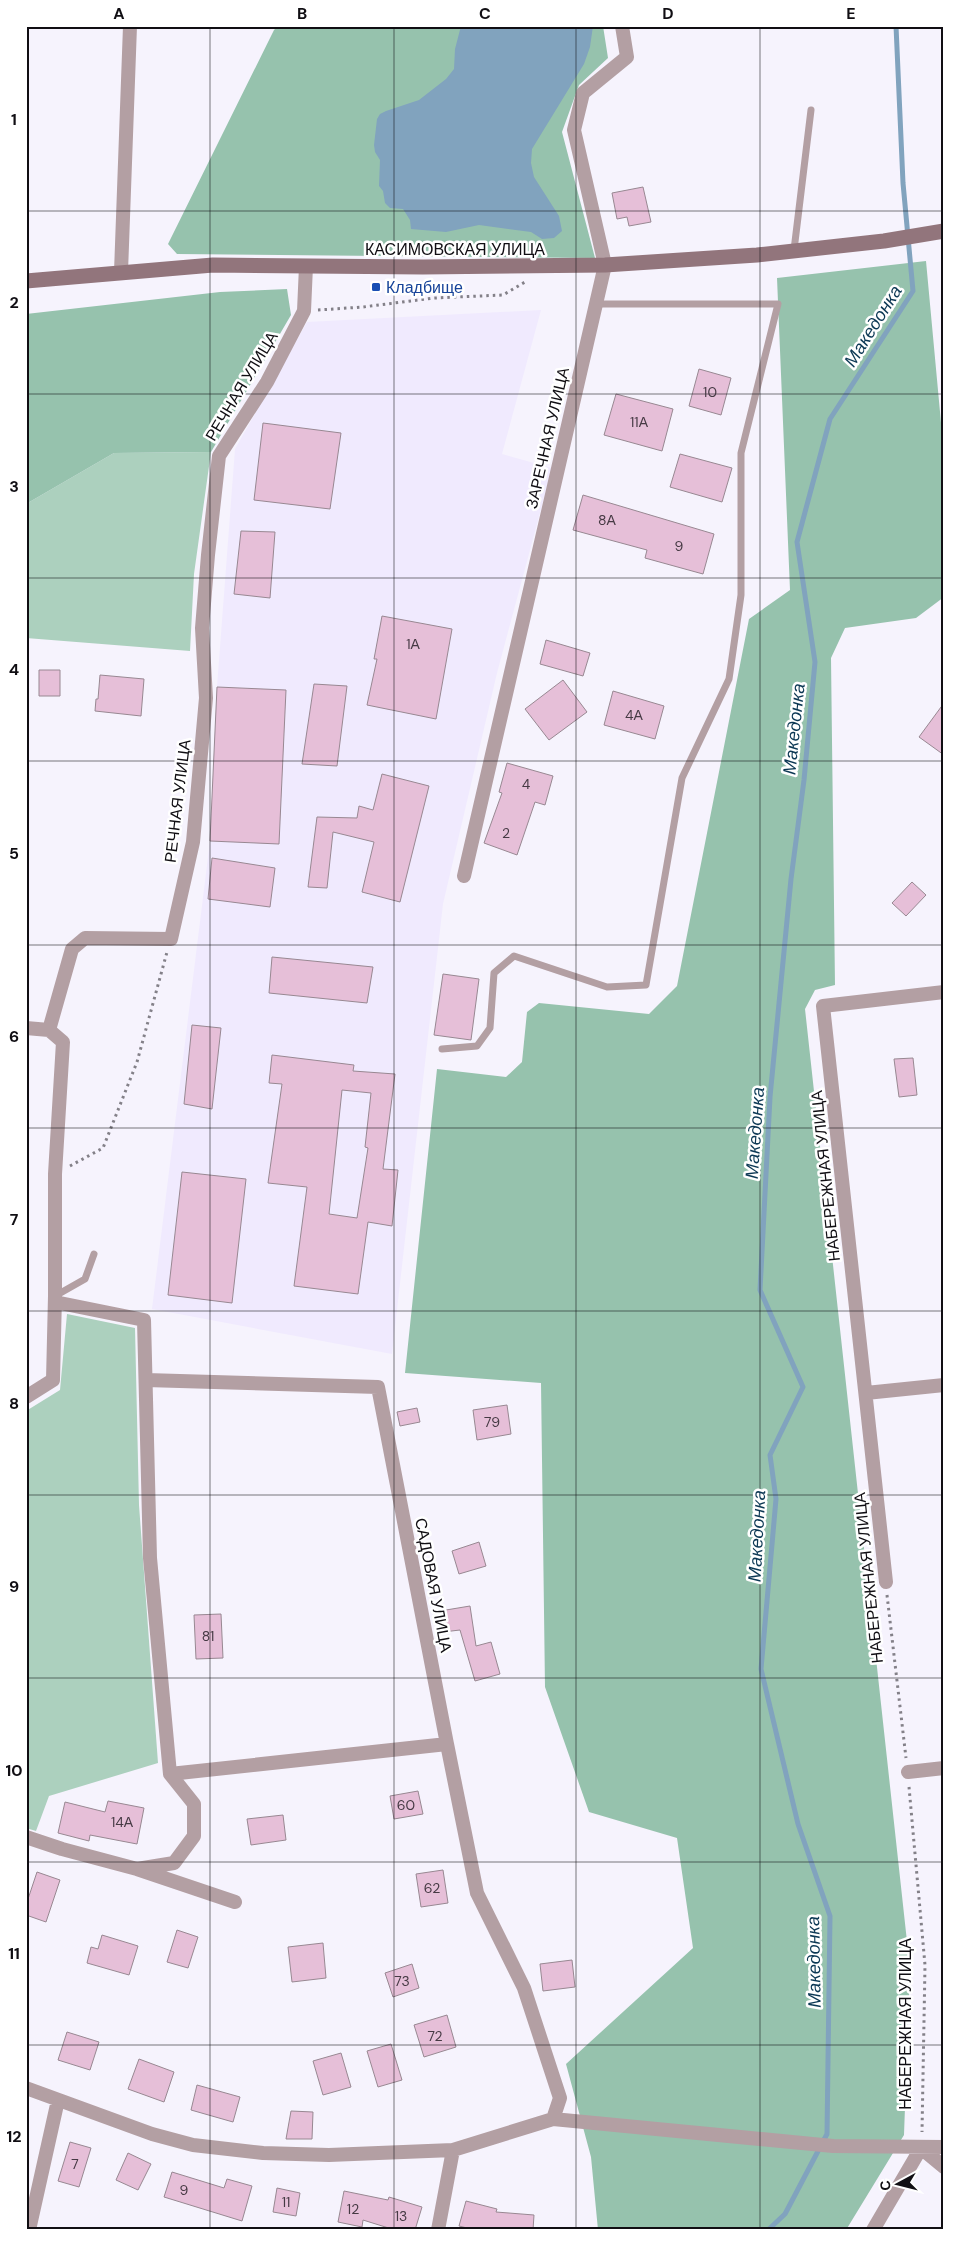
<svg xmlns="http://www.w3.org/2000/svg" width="970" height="2256" viewBox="0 0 970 2256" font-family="'DM Sans',sans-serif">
<rect width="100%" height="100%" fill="#f6f3fd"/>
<path fill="#f0eafe" d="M541,310L502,454L552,468L497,673L443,904L392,1354L152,1309L210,841L217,687L235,449L307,322Z"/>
<path fill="#acd0be" d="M211,452L194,574L190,651L26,638V504L114,453Z
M67,1314L135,1328L139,1505L158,1763L49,1796L36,1831L26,1828V1411L60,1390Z"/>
<path fill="#96c2ad" d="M278,26H603L608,58L579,85L562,132L595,258L177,254L168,244L274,30Z
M926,261L944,455V597L916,618L845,628L831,658L835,985L815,990L805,1009L910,1969L904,2135L846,2230H598L591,2157L566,2064L693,1948L677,1838L589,1812L545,1687L541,1383L405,1373L437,1069L506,1077L522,1062L527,1012L539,1003L649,1014L677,986L749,619L790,590L777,278Z
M287,289L291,315L211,452L114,453L26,504V314L220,292Z"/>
<path fill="#81a3be" d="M461,26H593L590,47L584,64L532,149L531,163L534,177L559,216L562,231L554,238L542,239L531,232L479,225L446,232L411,229L410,220L403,209L390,208L385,203L383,191L379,186L380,160L375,152L374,145L377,119L380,114L386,111L419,100L446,79L454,69L455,49Z"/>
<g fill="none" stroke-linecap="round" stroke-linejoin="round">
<path stroke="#81a3be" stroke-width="5" d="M768,2230L785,2214L827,2134L830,1916L798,1824L761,1669L776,1499L770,1455L803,1387L760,1290L770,1097L791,879L804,780L815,662L797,542L830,419L913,291L903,183L896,26"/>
</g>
<path fill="#e6bfd8" stroke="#988892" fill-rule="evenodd" d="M643,187L651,222L629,226L627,217L617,219L612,193Z
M699,369L731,378L721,415L689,406Z
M616,394L673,409L662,451L604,435Z
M263,423L341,433L330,509L254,500Z
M680,454L732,468L722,502L670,487Z
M583,495L714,534L703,574L645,558L647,550L573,530Z
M241,531L275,532L270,598L234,594Z
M382,616L452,629L436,719L367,705L377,659H374Z
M546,640L590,653L583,676L540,664Z
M39,670H60V696H39Z
M100,675L144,679L141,716L95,711L96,699H98Z
M563,680L587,712L549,740L525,709Z
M314,684L347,686L337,766L302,764Z
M217,687L286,690L279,844L210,841Z
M613,691L664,706L655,739L604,725Z
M944,703V755L919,737Z
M507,763L553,776L545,805L535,802L517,855L484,843L502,793L499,792Z
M382,774L429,786L400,902L362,892L374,842L333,832L327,888L308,887L317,817L357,818L359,806L373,810Z
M212,858L275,868L270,907L208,899Z
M912,882L926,895L906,916L892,903Z
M272,957L373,967L367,1003L269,993Z
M443,974L479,979L471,1040L434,1035Z
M192,1025L221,1028L212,1109L184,1104Z
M272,1055L354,1065L353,1071L395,1074L383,1169L398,1170L392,1226L368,1222L358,1294L294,1286L307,1187L268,1183L282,1084L269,1083ZM342,1090L371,1093L365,1147L368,1148L357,1218L329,1214Z
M913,1058L917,1095L899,1097L894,1059Z
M182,1172L246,1179L232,1303L168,1295Z
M507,1405L511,1434L477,1440L473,1410Z
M417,1408L420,1422L400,1426L397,1412Z
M479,1542L486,1566L459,1574L452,1551Z
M470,1606L476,1646L491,1642L500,1674L475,1681L460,1630L443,1632L440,1611Z
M221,1614L223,1658L196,1659L194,1615Z
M418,1791L423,1814L394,1819L390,1796Z
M108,1801L144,1808L137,1844L90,1835L89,1841L58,1833L65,1802L105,1812Z
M283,1815L286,1840L251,1845L247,1819Z
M443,1870L448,1903L421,1907L416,1874Z
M37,1872L60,1880L46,1922L26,1915V1905Z
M177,1930L198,1937L188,1968L167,1962Z
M102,1935L138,1946L129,1975L87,1963L91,1947L98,1949Z
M323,1943L326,1978L292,1982L288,1947Z
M572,1960L575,1987L543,1991L540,1964Z
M412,1964L419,1988L393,1997L385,1973Z
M447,2015L456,2047L424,2057L414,2025Z
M67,2032L99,2042L90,2070L58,2060Z
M391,2044L402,2080L378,2087L367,2051Z
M341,2053L351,2087L323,2095L313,2061Z
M139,2059L174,2072L164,2102L128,2089Z
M197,2085L240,2097L233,2122L191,2110Z
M291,2111L313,2112L312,2139H286Z
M70,2142L91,2148L79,2187L58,2181Z
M128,2153L151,2164L138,2190L116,2180Z
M172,2172L224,2188L227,2179L252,2186L242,2221L164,2197Z
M277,2188L300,2193L296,2216L273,2212Z
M344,2191L388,2200L389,2197L422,2207L415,2230H395L363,2220L362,2227L338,2222Z
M466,2201L497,2209L496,2212L534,2215L533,2230H475L459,2226Z"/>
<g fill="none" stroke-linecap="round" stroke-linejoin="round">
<path stroke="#838088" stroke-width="3" stroke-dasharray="2.5 4" stroke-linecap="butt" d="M318,310L363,307L434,298L503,295L525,282
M70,1166L103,1148L137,1062L167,952
M887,1595L906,1758
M909,1787L925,1965L922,2132"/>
<path stroke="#b39fa3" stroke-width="7" d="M794,250L811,110
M442,1049L477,1046L490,1028L494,973L514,956L607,987L646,985L682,778L729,679L741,595V453L778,304H596
M55,1296L85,1279L94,1254"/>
<path stroke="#b39fa3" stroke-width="14" d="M121,272L130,26
M464,876L605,265L574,130L583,93L627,57L622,26
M26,1028L49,1030
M55,1302L144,1320L150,1558L170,1774L194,1804V1836L174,1863L137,1869
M146,1380L378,1387L447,1744L170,1774
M866,1393L944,1385
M26,1397L53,1380L55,1296V1174L63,1042L49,1030L72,949L85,938L171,939L193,842L206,698L202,628L208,555L219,456L267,382L304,311L306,266
M886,1582L823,1006L944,992
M908,1772L944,1768
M26,1837L62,1849L137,1869L235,1902
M26,2088L152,2134L193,2145L263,2153L329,2155L453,2150L553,2119L560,2098L524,1988L477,1893L447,1744
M553,2119L833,2146L944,2147
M921,2148L944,2167
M29,2230L58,2100
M438,2230L453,2150
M873,2230L921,2148"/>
<path stroke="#92757c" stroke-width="15" d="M26,281L213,265L423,267L605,265L757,255L884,241L944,231"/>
</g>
<path fill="none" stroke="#100e13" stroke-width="1" stroke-opacity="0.55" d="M210,26V2230M394,26V2230M576,26V2230M760,26V2230M26,211H944M26,394H944M26,578H944M26,761H944M26,945H944M26,1128H944M26,1311H944M26,1495H944M26,1678H944M26,1862H944M26,2045H944"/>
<rect fill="#1a4fb4" stroke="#fff" stroke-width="2" x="371" y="282" width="10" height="10" rx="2.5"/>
<g text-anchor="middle" stroke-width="5" stroke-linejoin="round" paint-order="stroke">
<g font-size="14" fill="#463a44">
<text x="710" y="397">10</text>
<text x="639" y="427">11А</text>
<text x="607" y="525">8А</text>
<text x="679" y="551">9</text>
<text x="413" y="649">1А</text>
<text x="634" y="720">4А</text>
<text x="526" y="789">4</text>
<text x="506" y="838">2</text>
<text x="492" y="1427">79</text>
<text x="208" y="1641">81</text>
<text x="406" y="1810">60</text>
<text x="122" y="1827">14А</text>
<text x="432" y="1893">62</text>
<text x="402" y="1986">73</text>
<text x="435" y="2041">72</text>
<text x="75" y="2169">7</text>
<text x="184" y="2195">9</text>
<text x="286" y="2207">11</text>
<text x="353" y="2214">12</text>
<text x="401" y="2221">13</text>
</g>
<g font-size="16" fill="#100e13" stroke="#fff">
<text x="455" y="255">КАСИМОВСКАЯ УЛИЦА</text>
<text transform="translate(241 386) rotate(-59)" y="6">РЕЧНАЯ УЛИЦА</text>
<text transform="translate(547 438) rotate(-77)" y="6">ЗАРЕЧНАЯ УЛИЦА</text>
<text transform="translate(177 801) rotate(-83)" y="6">РЕЧНАЯ УЛИЦА</text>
<text transform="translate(825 1176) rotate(-96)" y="6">НАБЕРЕЖНАЯ УЛИЦА</text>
<text transform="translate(868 1578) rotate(-96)" y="6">НАБЕРЕЖНАЯ УЛИЦА</text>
<text transform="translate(434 1585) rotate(79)" y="6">САДОВАЯ УЛИЦА</text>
<text transform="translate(905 2024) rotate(-90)" y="6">НАБЕРЕЖНАЯ УЛИЦА</text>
</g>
<g font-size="16" fill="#164399" stroke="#fff" text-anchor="start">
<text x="386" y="293">Кладбище</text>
</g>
<g font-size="18" font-style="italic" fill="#0c3854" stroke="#fff">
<text transform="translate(873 326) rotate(-58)" y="6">Македонка</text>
<text transform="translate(794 729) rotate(-84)" y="6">Македонка</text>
<text transform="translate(755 1133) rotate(-86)" y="6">Македонка</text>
<text transform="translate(757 1536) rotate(-87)" y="6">Македонка</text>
<text transform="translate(814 1962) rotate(-91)" y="6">Македонка</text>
</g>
</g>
<rect width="970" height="2256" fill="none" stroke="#ffffff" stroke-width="55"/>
<g transform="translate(898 2184) rotate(263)" stroke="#ffffff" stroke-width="4" paint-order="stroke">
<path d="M0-4L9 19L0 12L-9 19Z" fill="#100e13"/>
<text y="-8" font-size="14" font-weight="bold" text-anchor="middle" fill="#100e13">С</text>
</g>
<rect x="28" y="28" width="914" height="2200" fill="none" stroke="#100e13" stroke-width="2"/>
<g font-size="16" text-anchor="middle" font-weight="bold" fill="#100e13">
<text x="119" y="19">A</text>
<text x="302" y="19">B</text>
<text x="485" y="19">C</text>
<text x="668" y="19">D</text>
<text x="851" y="19">E</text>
<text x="14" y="125">1</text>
<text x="14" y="308">2</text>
<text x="14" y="492">3</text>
<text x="14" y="675">4</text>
<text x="14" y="859">5</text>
<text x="14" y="1042">6</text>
<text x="14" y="1225">7</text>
<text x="14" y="1409">8</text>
<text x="14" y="1592">9</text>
<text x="14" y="1776">10</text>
<text x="14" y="1959">11</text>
<text x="14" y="2142">12</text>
</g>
</svg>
